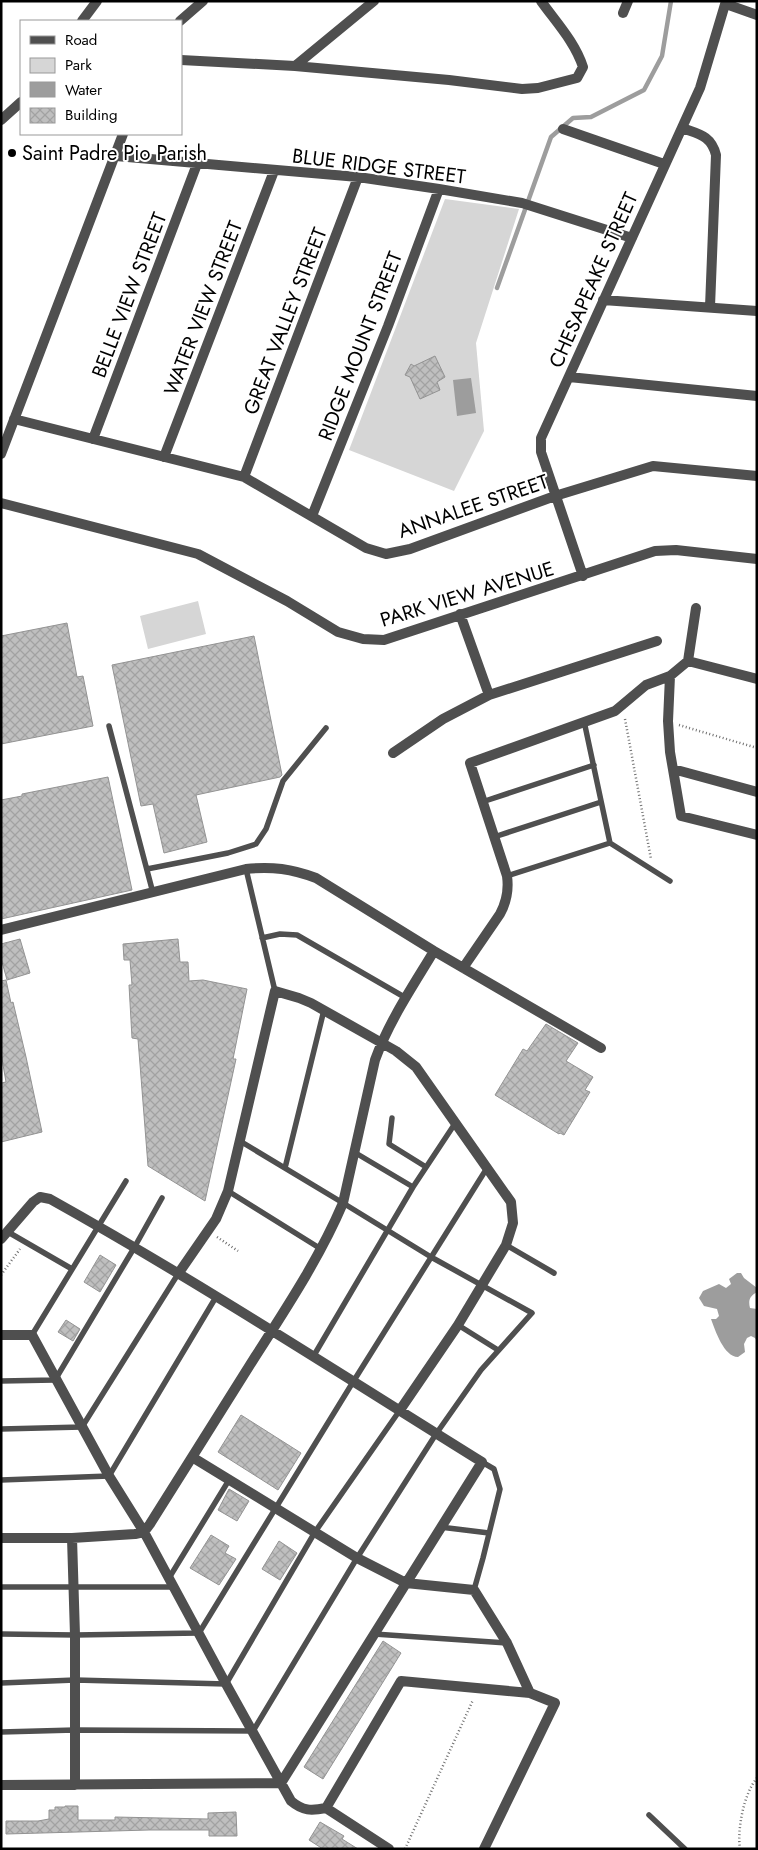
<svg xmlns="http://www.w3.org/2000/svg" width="758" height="1850" viewBox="0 0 758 1850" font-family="Jost,sans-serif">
<defs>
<pattern id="building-cross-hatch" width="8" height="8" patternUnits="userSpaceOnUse" patternTransform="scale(1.25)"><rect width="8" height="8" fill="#bfbfbf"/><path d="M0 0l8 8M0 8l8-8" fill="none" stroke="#a2a2a2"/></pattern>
</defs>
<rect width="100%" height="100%" fill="#fff"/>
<path fill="#d6d6d6" d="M445,199L519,209L476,343L484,431L454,491L349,450Z
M198,601L206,634L148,649L140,616Z"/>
<path fill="#9d9d9d" d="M471,378L476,413L457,416L453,380Z
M737,1273H741L744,1278L757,1288V1292C750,1296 748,1300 750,1308L757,1309V1341L755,1338L751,1336L747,1338L744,1344L745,1352L738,1357C724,1357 715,1330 711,1319H716L719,1316L717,1309L704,1306L699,1298L703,1291L719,1284L726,1288L731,1284L729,1279Z"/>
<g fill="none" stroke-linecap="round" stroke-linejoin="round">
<path stroke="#9d9d9d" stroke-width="4.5" d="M497,288L551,137L573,118L591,117L644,90L662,56L671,1"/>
</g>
<path fill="url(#building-cross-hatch)" stroke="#939393" d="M435,356L445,377L437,382L440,390L420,399L410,377L405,375L411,364L414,366Z
M67,623L77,677L83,676L93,726L1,744V636Z
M254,636L282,775L280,777L196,795L207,842L164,853L153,804L141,806L112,665Z
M108,777L132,890L1,919V800L22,796V794Z
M20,939L30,973L7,980L1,958V944Z
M178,939L180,962H188L189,981L203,980L247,989L233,1059H236L205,1201L148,1166L138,1039L132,1038L129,985H132L130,960H124L123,944Z
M6,980L11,1003L13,1002L26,1057L42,1132L1,1142V1083L6,1082L1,1053V981Z
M546,1024L578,1043L566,1061L593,1077L585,1090L590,1092L564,1135L560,1133L559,1134L495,1095L523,1049L527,1051Z
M100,1255L116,1265L100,1292L84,1282Z
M66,1320L80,1329L73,1341L58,1332Z
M241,1415L301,1453L278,1490L218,1452Z
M229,1489L249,1501L237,1521L218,1510Z
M211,1535L229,1546L225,1553L236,1559L219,1585L190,1568Z
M279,1541L297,1553L280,1580L262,1569Z
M383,1641L401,1653L323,1779L304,1767Z
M65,1806H78V1820H115V1817L208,1819V1813L236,1812L237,1836H209V1830H149L6,1834V1821H38L49,1819V1810H55V1807H65Z
M320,1822L344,1836L342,1839L358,1849H323L309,1840Z"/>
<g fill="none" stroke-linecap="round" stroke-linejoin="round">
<path stroke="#717171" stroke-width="2.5" stroke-dasharray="1 2.5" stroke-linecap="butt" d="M625,719L651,859
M679,725L757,748
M217,1237L238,1251
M1,1275L20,1249
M405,1849L473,1700
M740,1849C737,1829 744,1793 757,1778"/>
<path stroke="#4f4f4f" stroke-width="5.5" d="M584,721L610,843L670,881
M109,726L153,893
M482,802L594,765
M494,837L601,802
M147,869L228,853L256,844L266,829L283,781L326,728
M246,869L275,991
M507,876L610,843
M262,938L280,934L297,935L406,998
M392,1118L389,1144L426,1167
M354,1152L413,1187
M285,1168L324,1010
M228,1191L321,1249
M8,1232L72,1269
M506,1245L554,1273
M458,1325L498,1350
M32,1335L126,1181
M313,1357L413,1187L456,1122
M1,1381L55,1380L134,1248L162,1198
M1,1429L82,1427L178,1274
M1,1480L109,1476L216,1297
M440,1527L489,1533
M169,1578L229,1480
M1,1587H174
M474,1590L483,1558L500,1489L494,1469L482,1462
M1,1634L75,1635L199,1633L353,1382L487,1168
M374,1634L507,1643
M1,1683L75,1680L226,1684L315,1532L400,1410
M1,1732L75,1730L253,1731L357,1558L436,1434L481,1370L532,1313L431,1257L343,1203L240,1141
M649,1815L685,1849"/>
<path stroke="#4f4f4f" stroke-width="10" d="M726,4L757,15
M623,13L628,1
M82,21L97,1
M180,21L203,1
M181,60L295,66L449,80L522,89L538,88L577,78L583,67C575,42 556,22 541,1
M295,66L374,1
M1,120L21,102
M682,128C698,134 711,135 716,155L710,307
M563,129L664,164
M116,156L358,177L439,189L522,203L632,238
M603,300L757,311
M569,377L757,396
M14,419L244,477L366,548L386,554L410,549L555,496L653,466L757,476
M93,439L197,164
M1,454L123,134
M164,457L274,171
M244,477L358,177
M1,503L198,554L287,601L338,632L363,639L384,640L655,551L676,550L757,559
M312,516L388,326L439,189
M583,576L541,452V438L700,88L726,1
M460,614L489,695
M688,661L757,679
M670,676L668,721L670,752L681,816L757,835
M393,753L443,719L489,695L657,641
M673,769L757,792
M1,930L246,869C272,866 292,869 316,878L434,951L601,1048
M463,968L500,914C507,901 509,890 507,876L470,763L615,711L646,685L670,676L688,661L696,608
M1,1239L33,1202L40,1197L50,1199C197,1281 339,1373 482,1462L281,1783L1,1785
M178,1274L216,1219L228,1191L275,991L299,998L311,1003L396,1051L416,1067L511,1202L513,1223L506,1245L458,1325L400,1410
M1,1335H32L109,1476L144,1532L226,1684L291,1801C303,1811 311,1811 326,1808L389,1849
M192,1457L357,1558L406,1583L474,1590L507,1643L530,1693
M1,1538H72L135,1534L144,1532L150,1524C185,1468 220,1413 255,1357C287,1307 320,1257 343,1203L375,1060C389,1021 413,986 434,951
M72,1538L75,1635V1785
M326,1808L401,1681L530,1693L555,1703L484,1849"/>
</g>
<circle fill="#000" stroke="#fff" stroke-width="2" cx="12" cy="153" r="5"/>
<g text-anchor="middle" stroke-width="4" stroke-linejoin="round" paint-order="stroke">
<g font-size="20" fill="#000" stroke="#fff" text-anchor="start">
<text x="22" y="160">Saint Padre Pio Parish</text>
</g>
<g font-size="20" fill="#000" stroke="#fff">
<text transform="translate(379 166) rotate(7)" y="7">BLUE RIDGE STREET</text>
<text transform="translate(593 280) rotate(-66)" y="7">CHESAPEAKE STREET</text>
<text transform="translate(129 295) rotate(-69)" y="7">BELLE VIEW STREET</text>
<text transform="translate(203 308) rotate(-69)" y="7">WATER VIEW STREET</text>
<text transform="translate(285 321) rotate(-69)" y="7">GREAT VALLEY STREET</text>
<text transform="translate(360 346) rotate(-69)" y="7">RIDGE MOUNT STREET</text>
<text transform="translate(473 506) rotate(-19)" y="7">ANNALEE STREET</text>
<text transform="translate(467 594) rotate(-17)" y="7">PARK VIEW AVENUE</text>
</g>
</g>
<rect width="758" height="1850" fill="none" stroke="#000000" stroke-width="5"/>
<rect x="20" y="20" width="162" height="115" fill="#ffffff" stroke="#999999"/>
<rect x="30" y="36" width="25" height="8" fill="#4f4f4f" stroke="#999999"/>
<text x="65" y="45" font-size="15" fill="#000000">Road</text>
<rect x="30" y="58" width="25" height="15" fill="#d6d6d6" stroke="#999999"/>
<text x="65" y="70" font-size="15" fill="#000000">Park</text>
<rect x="30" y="82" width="25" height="15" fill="#9d9d9d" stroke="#999999"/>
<text x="65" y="95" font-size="15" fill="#000000">Water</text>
<rect x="30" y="108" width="25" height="15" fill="url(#building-cross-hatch)" stroke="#999999"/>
<text x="65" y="120" font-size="15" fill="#000000">Building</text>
</svg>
